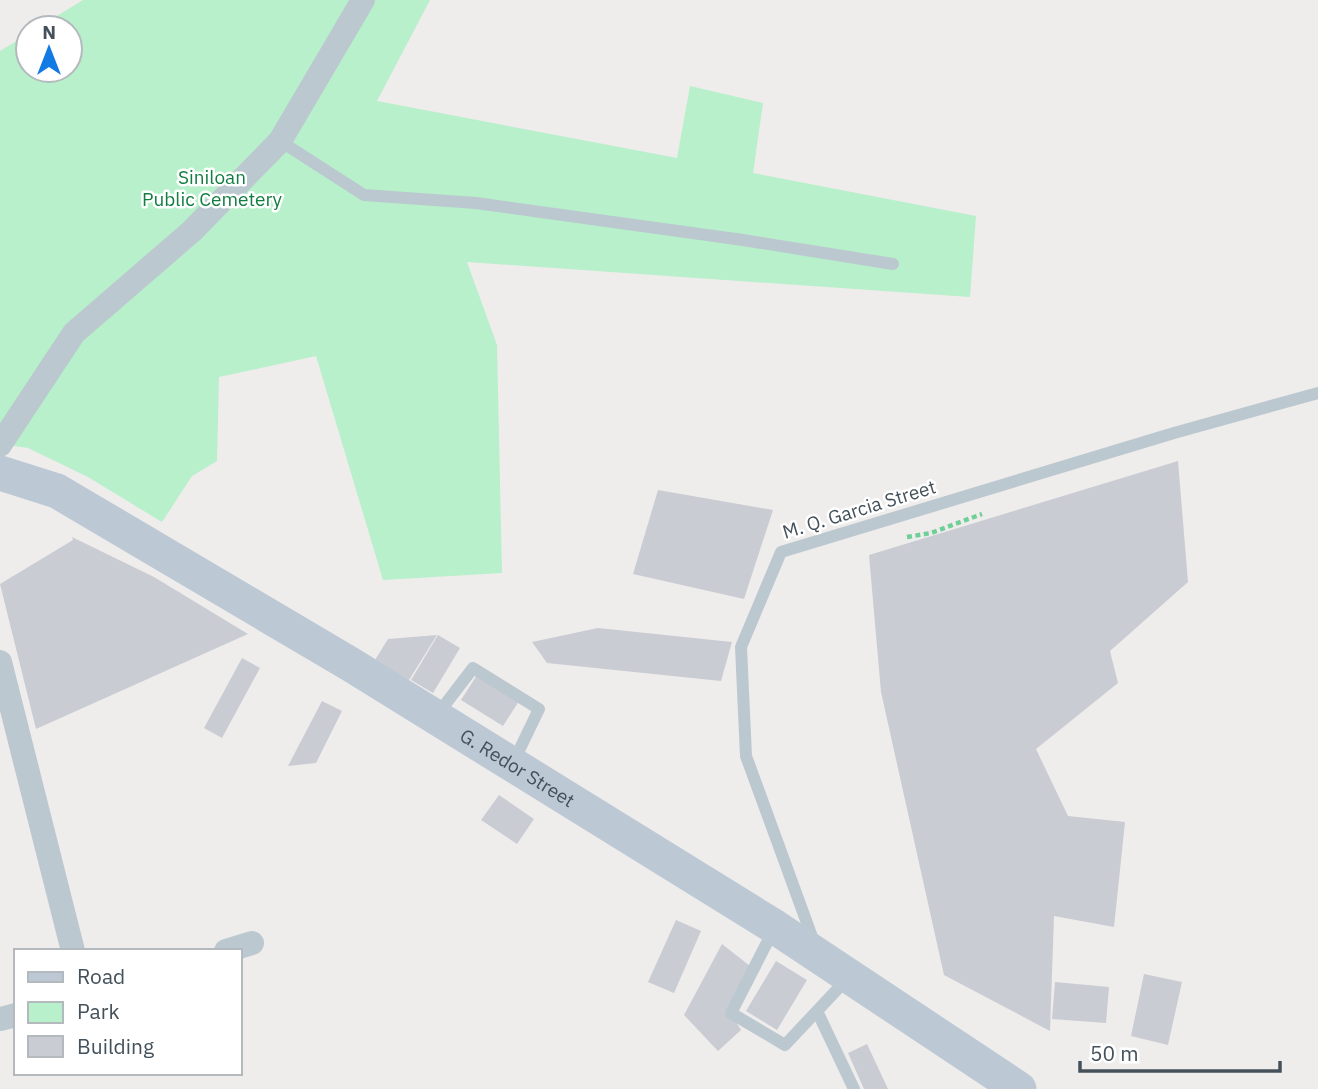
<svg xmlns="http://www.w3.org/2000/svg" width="1318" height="1089" viewBox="0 0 1318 1089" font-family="'IBM Plex Sans',sans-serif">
<rect width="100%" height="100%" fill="#efecec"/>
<path fill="#b7f0ca" d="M83,0H430L377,101L677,158L690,86L763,103L753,173L976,216L970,297L467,262L497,345L502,573L383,580L316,356L219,377L217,461L192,476L162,522L88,477L28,448L0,444V51L28,34V70H70V28H37Z"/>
<path fill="#c9ccd2" d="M1178,461L1188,582L1110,651L1118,683L1036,749L1068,816L1125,822L1114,927L1054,916L1050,1031L944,975L881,692L869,555Z
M658,490L773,510L744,599L633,574Z
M72,537L154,577L248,634L36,729L0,584L73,540Z
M598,628L732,642L721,681L547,663L532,642Z
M437,635L409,680L375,660L388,639Z
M438,635L460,648L433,693L411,680Z
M242,658L260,668L222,738L204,728Z
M477,675L519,701L503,726L461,700Z
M322,701L342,711L316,763L288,766Z
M499,795L534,819L517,844L481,820Z
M676,920L701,931L674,993L648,982Z
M722,944L750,966L727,1008L741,1030L718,1051L684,1015Z
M776,961L807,980L777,1030L746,1011Z
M1144,974L1182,982L1168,1045L1131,1036Z
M1055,982L1109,987L1106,1023L1052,1019Z
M867,1044L888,1089H864L848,1053Z"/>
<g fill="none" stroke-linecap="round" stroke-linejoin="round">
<path stroke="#6fcf99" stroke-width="4.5" stroke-dasharray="5 3.5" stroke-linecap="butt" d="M907,537L931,533L982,514"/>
<path stroke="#bcc8d0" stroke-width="12" d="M280,141L364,195L476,203L743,240L893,264
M437,715L473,668L539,709L514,761
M775,927L731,1013L785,1045L847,979
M815,945L746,756L741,647L781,552L1174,433L1318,393
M817,1011L854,1089"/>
<path stroke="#bcc8d0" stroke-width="24" d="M0,445L74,333L192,231L280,141L363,0
M0,662L73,951
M226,951L252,943
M0,1019L16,1015"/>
<path stroke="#bcc9d4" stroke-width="35" id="s1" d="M0,473L57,491L350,664L775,927L1019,1089"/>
</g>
<g text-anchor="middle" stroke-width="5" stroke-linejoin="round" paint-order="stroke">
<g font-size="19" fill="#137d41" stroke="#fff">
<text x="212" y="184">Siniloan<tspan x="212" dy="22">Public Cemetery</tspan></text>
</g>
<g font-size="19" fill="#44515a" stroke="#fff">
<text transform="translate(859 509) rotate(-17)" y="7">M. Q. Garcia Street</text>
<text dy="7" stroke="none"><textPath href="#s1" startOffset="597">G. Redor Street</textPath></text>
</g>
</g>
<rect x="14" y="949" width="228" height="126" fill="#ffffff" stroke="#b4b9bd" stroke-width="2"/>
<rect x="28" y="972" width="35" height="10" fill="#bcc9d4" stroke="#b4b9bd" stroke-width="2"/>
<text x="77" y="984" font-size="21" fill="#44515a">Road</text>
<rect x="28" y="1002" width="35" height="21" fill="#b7f0ca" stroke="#b4b9bd" stroke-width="2"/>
<text x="77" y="1019" font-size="21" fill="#44515a">Park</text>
<rect x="28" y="1036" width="35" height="21" fill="#c9ccd2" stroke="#b4b9bd" stroke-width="2"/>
<text x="77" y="1054" font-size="21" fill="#44515a">Building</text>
<g transform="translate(49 49)"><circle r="33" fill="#ffffff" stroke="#b4b9bd" stroke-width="2"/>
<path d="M0-5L12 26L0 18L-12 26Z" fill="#127ae3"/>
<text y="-10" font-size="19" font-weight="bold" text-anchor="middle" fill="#44515a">N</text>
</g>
<path d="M1080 1061v10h200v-10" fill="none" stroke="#44515a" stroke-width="3.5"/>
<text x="1090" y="1061" font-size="21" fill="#44515a" stroke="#ffffff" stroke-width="5" paint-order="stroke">50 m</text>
</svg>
